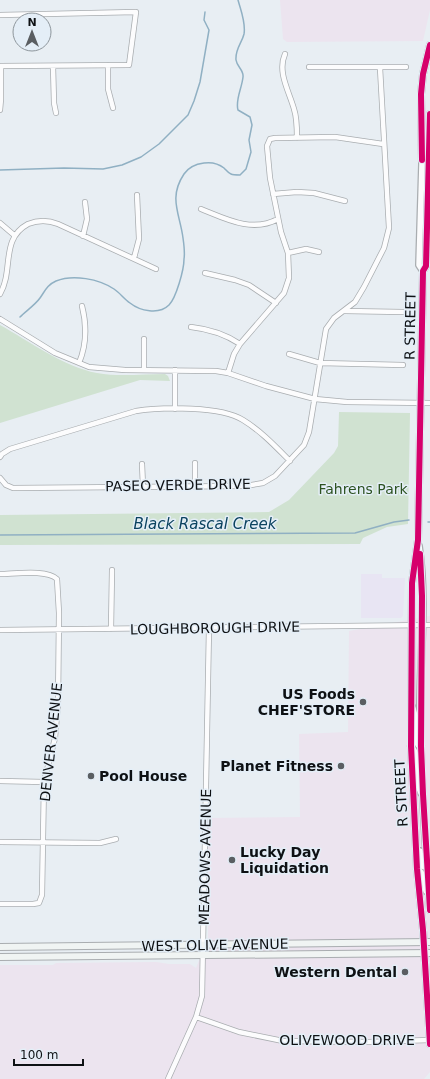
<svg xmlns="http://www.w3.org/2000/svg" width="430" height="1079" viewBox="0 0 430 1079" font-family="'DejaVu Sans',sans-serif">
<rect width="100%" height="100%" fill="#e8eef3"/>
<path fill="#ece4ef" d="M280,0H430V10L423,41L287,42L283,39Z
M430,616V1072L424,1079H0V965H53L56,963L156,962L169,964H190L196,968L208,938V818L300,817L299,734L348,732L349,631Z"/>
<path fill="#e8e5f3" d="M361,574H382V578H405L403,616L401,618H361Z"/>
<path fill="#d0e2d1" d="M0,325C29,341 64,367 97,373C119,377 142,374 165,374L168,376L170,381L140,380L0,423Z
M339,412L410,413L408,524L387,527L363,538L360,544L0,545V515L269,512L289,500L334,453L338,446Z"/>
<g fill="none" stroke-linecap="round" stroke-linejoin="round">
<path stroke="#90b0c3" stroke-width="1.5" d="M0,170L64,168L103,169L122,165L141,157L159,144L188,115L194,101L200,82L209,30L204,20L205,12
M20,317C26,311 35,305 40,298C45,291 47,285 56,281C73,274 99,279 114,289C120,293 124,299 130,303C140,311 159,315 169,305C176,298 184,270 184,259C185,253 184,245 183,238C180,214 168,198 184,174C188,168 196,164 204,163C211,162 219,164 224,168C226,170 228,173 231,174C233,175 237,175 240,175L246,169L251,152L249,140L252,125L250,117L238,110C235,100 242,88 243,77C244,70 237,67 236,60C235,49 242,43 244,34C246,23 241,11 238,0
M428,522H430
M0,535L355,533L394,522L409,520"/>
<g stroke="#a9adb0" stroke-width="6">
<path id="minor" d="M0,15L136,12L129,65L0,66
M285,54C277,72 289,91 294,109C297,118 297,128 297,138
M108,65V89L113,108
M53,66L54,103L56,113
M309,67H406
M0,110L1,99V66
M273,194L297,192L314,193L345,201
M201,209C226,219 252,233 278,219
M0,223L14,235
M83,236L87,219L85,202
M288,253L306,249L319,252
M134,258L139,239L137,195
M205,273L235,280L249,285L276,303
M0,294C14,270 0,239 28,224C38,220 48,220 58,224L156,269
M345,311L403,312
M0,319L55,353L89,367L125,370L216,371L228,373L266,386L315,399L347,402L430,403
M191,327C209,329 225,334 240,344
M144,339V370
M289,354L320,363L403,365
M79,363C87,344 87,326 82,306
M228,373L234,354L240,344L284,293L289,278L288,253L281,232L270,178L267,146L270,139L275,138L335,137L383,144
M175,409V370
M0,457L2,454L10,449L136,411C162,407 221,406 243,420C261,431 275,446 290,461
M195,463V486
M142,464L143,486
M0,478L6,485L13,488L245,486L263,483L275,476L304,445L309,432L326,329L334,318L355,302L364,287L384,248L389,228L380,68
M0,574C14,574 47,569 57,579L59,613L58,704L55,738L44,782L42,895L39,903L33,904H0
M111,629L112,570
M0,630L430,625
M0,781L44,782
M0,842L100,843L116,839
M196,1017L239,1032L283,1041L369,1042L430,1040
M168,1079L196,1017L202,996L209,628"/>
</g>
<g stroke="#a9adb0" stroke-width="8">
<path id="tertiary" d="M430,114L426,266L423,271L418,540L412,583L411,746L417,869L423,930L430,1044
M423,271L419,265L422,164L421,94L423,74L430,45
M419,546C427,599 420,656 420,710C421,776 425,843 430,910
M412,706C418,717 413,732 418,745L421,746
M411,746C423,759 413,778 421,793
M420,851L421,863L422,866L427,867
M417,869C425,873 424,884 426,891"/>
</g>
<g stroke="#a9adb0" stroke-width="8">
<path id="secondary" d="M0,947L430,942
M0,957L430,953"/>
</g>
<use href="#minor" stroke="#fcfcfd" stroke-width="4.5"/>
<use href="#tertiary" stroke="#fcfcfd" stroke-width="5.5"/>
<use href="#secondary" stroke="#f0f4f3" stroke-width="6"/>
<g stroke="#e4eef7" stroke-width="8">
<path id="cycleway" d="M430,114L426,266L423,271L418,540L412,583L411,746L417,869L423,930L430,1044
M422,160L421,94L423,74L430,45
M420,554L422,596L421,746L423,794L430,910"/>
</g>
<use href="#cycleway" stroke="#d6006c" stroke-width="6"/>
</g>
<g fill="#5a5e62" stroke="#e4eef7" stroke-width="1.5">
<circle cx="363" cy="702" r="4"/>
<circle cx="341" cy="766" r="4"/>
<circle cx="91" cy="776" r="4"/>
<circle cx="232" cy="860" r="4"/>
<circle cx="405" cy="972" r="4"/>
</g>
<g text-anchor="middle" stroke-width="3" stroke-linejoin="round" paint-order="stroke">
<g font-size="14" fill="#0e1114" stroke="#e4eef7">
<text transform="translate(410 326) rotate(-89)" y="5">R STREET</text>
<text transform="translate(178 485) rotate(-1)" y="5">PASEO VERDE DRIVE</text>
<text transform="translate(215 628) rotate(-1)" y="5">LOUGHBOROUGH DRIVE</text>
<text transform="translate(51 742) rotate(-84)" y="5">DENVER AVENUE</text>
<text transform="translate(401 793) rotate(-93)" y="5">R STREET</text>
<text transform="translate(205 857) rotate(-89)" y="5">MEADOWS AVENUE</text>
<text transform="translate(215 945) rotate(-1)" y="5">WEST OLIVE AVENUE</text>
<text x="347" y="1045">OLIVEWOOD DRIVE</text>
</g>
<g font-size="14" fill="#2c5220" stroke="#e4eef7">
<text x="363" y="494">Fahrens Park</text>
</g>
<g font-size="14" font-weight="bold" fill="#0e1114" stroke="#e4eef7" text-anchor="end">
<text x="355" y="699">US Foods<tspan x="355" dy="16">CHEF'STORE</tspan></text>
<text x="333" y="771">Planet Fitness</text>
<text x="99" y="781" text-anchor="start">Pool House</text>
<text x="240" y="857" text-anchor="start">Lucky Day<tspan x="240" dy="16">Liquidation</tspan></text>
<text x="397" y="977">Western Dental</text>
</g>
<g font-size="15" font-style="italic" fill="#0b435f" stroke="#e4eef7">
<text x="205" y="529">Black Rascal Creek</text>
</g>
</g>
<g transform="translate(32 32)"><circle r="19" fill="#e4eef7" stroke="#8e969c"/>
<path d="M0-3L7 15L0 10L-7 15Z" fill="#5a5e62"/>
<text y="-6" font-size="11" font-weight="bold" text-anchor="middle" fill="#0e1114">N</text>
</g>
<path d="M14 1059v6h69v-6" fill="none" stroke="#0e1114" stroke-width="2"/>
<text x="20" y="1059" font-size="12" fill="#0e1114" stroke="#e4eef7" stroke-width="3" paint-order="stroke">100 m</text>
</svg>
